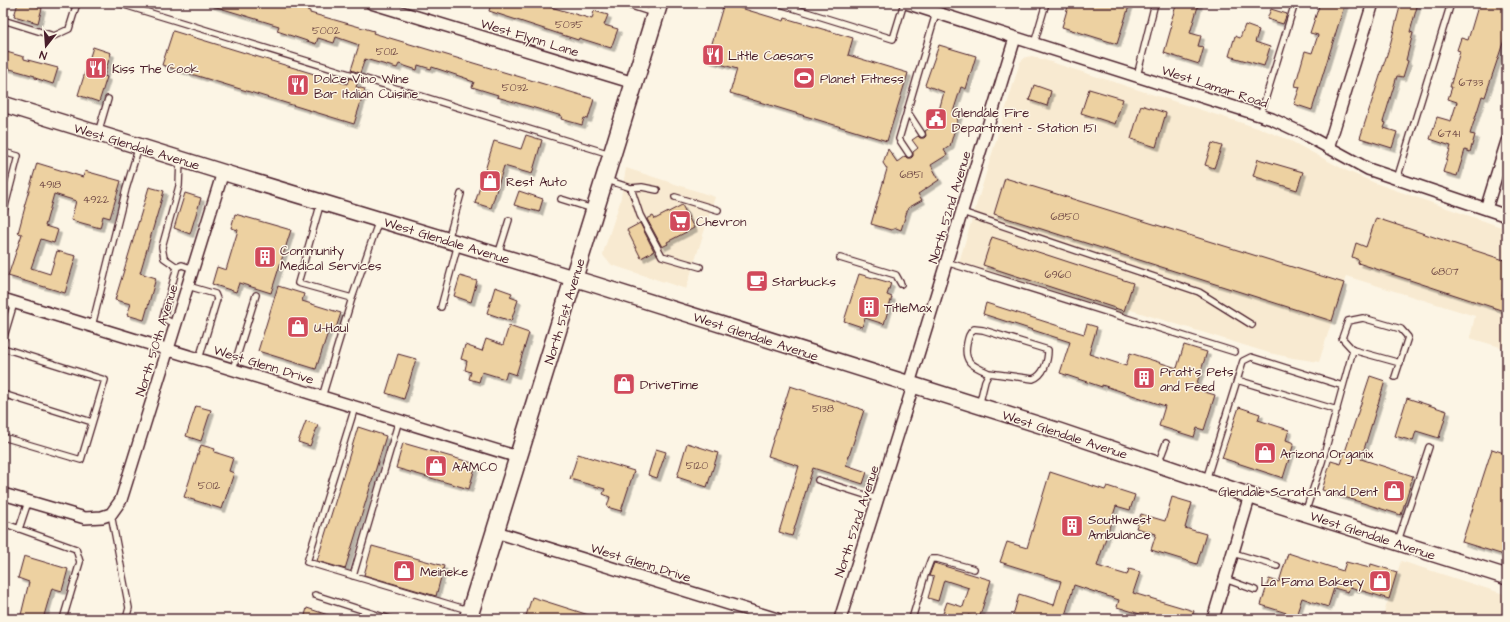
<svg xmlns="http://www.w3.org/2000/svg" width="1510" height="622" viewBox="0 0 1510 622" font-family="'Architects Daughter',sans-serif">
<defs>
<filter id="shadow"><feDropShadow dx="3.5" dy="3.5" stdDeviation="0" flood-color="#0004"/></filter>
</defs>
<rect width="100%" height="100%" fill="#fcf5e5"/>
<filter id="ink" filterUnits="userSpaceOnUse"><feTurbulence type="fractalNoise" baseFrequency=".025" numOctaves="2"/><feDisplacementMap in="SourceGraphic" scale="8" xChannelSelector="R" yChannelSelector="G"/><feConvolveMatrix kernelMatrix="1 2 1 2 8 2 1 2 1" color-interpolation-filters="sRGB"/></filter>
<g filter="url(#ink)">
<path fill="#f8ead1" d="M1032,56L1264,130L1287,139L1345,170L1375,183L1507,229V349L1470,338L1475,316L1346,276L1319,362L1293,358L1269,353L1131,310L1123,314L959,262L1020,62L1026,57Z
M626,168L715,197L686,289L612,265L605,258L603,255L604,250L620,202Z
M1401,561L1507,595V619H1382Z"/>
<path fill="#edd1a1" stroke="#4a1f2b" filter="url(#shadow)" d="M18,3H37L36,6L42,8L38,23L14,16Z
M211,3H286L310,11V13L374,31L373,33L594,99L588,119L584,118L582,125L561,119L562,116L497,97L498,95L472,87L474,82L468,80V79L432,67L431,69L418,65L417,70L399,64L397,68L365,59L360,73L351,70L359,45L336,37L334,43L318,38L316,44L277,31L279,26L210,5Z
M491,3H537L592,19L594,11L608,15L604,25L618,29L611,48L579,38L578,40L489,11Z
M724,3L784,21L785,18L853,38L848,55L908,73L887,141L730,93L737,69L707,60Z
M1069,3H1130L1117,44L1062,27Z
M1177,3H1199L1190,33L1201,36L1198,46L1204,47L1199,64L1164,53L1172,25L1170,24Z
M1320,3H1345L1312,110L1294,104L1300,87L1295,86L1305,51L1312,53L1318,35L1310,33Z
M1401,3H1418L1410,32L1413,33L1406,60L1408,61L1403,77L1397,76L1383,122L1386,123L1384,128L1397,132L1392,148L1360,138L1390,45Z
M1479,3H1507V31L1485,97L1482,96L1470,134L1475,135L1470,152L1465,150L1457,176L1443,172L1451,146L1430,139L1437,117L1451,121L1457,102L1448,99L1452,87H1450L1460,51L1457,50L1461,38L1468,40Z
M1271,9L1287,14L1283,24L1267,19Z
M1245,25L1259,30L1255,42L1270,47L1264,66L1229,56L1235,36L1240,38Z
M173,31L347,84L349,78L358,81L356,87L365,89L354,124L162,65Z
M939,45L976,56L966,89L961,87L953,112L959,114L950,146L944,150L947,155L931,165L939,180L918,194L922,200L908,208L901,230L896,228L891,230L871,224L887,169L883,163L888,149L897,162L905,156L907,158H911L913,156V152L918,148L912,140L918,136L920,138H924L926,136L925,131L935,125L944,92L925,85Z
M93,47L111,53L104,76L107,77L99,102L78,95Z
M3,51L24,57V59L58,68L53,84L35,78V76L3,67Z
M1034,85L1051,91L1047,106L1029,100Z
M1089,89L1123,99L1115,124L1081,113Z
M1141,105L1166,113L1156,147L1131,139Z
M526,135L542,140L532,174L504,166L491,208L475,203L494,141L521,149Z
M1212,143L1222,146L1214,168L1205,165Z
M1258,159L1303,172L1297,190L1253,176Z
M37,163L83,177L85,171L121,181L110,218L103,216L100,228L71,220L76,201L54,194L45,226L58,230L54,243L41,239L31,268L50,274L57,251L76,256L65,293L8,276L22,234L18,233L25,207H24Z
M1005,178L1344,283L1332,321L994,214Z
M149,187L164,191L140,273L156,278L144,320L127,315L131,304L115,300Z
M519,191L543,199L539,212L514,205Z
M185,193L201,198L190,234L174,228Z
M682,205L694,228L667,242L668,244L662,247L647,219L653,216L655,219Z
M235,214L291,230L271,293L239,283L236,292L212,284L217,267L226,270L238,230L231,228Z
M1376,218L1507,261V279L1502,295L1507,297V312L1358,263L1359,260L1352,257L1356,243L1366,247Z
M640,223L654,251L641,258L627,230Z
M992,237L1133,283L1124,311L983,265Z
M859,274L891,283L887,295L892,297L884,324L865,318L862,327L844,321Z
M460,276L477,281L471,302L454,296Z
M278,286L304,294L302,301L341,313L336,328L330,326L316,369L258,351Z
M495,287L512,293L510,297L518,300L511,321L487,313Z
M986,303L1084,334L1087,324L1097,327L1089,354L1126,366L1130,353L1177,368L1184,345L1207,352L1195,389L1215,395L1204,430L1197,428L1194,437L1159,426L1165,406L1102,385V387L1060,373L1070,342L983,314Z
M509,326L529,333L516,375L507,372L505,379L482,372L479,382L469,379L471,372L465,370L467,361L461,359L465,345L482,351L486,339L503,345Z
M398,354L416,359L404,399L386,393Z
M1370,376L1385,381L1361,459L1413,476L1401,515L1322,490L1331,461L1341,464Z
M790,386L864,410L846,465L867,472L863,484L813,468L792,536L779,532L799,466L768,456Z
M1407,398L1447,411L1439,438L1416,431L1413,441L1395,436Z
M196,406L211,410L201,441L186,436Z
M1239,407L1260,414L1258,420L1289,430L1286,440L1294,443L1283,478L1222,458Z
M306,421L318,425L310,446L298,442Z
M358,427L386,436L345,569L317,561Z
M403,443L476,464L469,489L396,468Z
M687,443L718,453L707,487L677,477Z
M201,445L215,449L214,452L233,458L229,471L234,473L222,509L184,497Z
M656,449L666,452L657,478L648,475Z
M1492,449L1507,454V556L1462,542Z
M578,454L634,471L621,511L607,507L610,497L603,494L605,489L570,479Z
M1050,472L1105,490L1107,486L1135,495L1130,510L1116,506L1097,566L1127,575L1129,569L1140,572L1133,593L1194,611L1191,619H1139L1140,614L1117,607L1119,600L1074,585L1064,619H1012L1019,594L1054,605L1061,581L1000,562L1007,542L1027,548Z
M1172,497L1192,503L1185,528L1206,534L1197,564L1151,550L1156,534L1136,528L1141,514L1165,521Z
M372,546L444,566L436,596L364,575Z
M1288,553L1343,571L1346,562L1370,568L1371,564L1397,572L1389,599L1350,587L1348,592L1334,588L1328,607L1302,598L1296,616L1261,605L1269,579L1279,582Z
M24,556L68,569L62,591L52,588L43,619H20L29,582L18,578Z
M934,563L991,580L979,619L968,615L967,619H941L947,602L963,607L969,588L944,580L938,601L928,598L934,577L929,576Z
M532,597L595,617V619H525Z
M307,608L334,617L333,619H304Z"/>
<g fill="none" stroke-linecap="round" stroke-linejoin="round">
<g stroke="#4a1f2b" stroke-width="8">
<path id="lane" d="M118,3L610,154
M622,3L653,13
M777,3L893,39L904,3
M3,20L54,36L69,29L77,3
M1034,44L1046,3
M1137,76L1155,3
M907,111L922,134
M1260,116L1295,3
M98,133L108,99
M3,152L18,156L3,214
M909,154L899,139L936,13
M1397,179L1451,3
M607,180L631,188L642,187L657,190
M631,188L640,215L662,256L700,267
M675,197L718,210
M561,199L593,209
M321,202L298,283L352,298
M962,212L1199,292L1252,325
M448,240L461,194
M498,255L509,220
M840,258L896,275L901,284
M946,262L1235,352
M177,267L164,258L162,247L179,186L180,159
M188,286L215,294L217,299L199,359
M441,307L458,244
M176,325L163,318L177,267L182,265L193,269
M92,326L126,189L139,146
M3,340L14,303
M3,348L105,380L81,460L3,437
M233,369L256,295
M1395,377L1408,337L1401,329L1363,318L1348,321L1342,338L1353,350L1400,363
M1237,380L1337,410
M3,394L92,422
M322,397L352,298L379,220
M979,406L985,381L989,373L1033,379C1044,375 1048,361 1048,350L983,330L974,329C969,333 968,338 967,343C963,363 973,366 989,373
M355,407L307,562L468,610
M1158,464L1166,443
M818,480L878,499
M1206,480L1243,361L1251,357L1343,386
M1305,513L1322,462L1353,350
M111,514L129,608L126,619
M3,523L76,549L80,562L63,619
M19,529L28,502
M1398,541L1429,447
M1233,553L1277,566
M353,576L399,420
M1225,579L1255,590
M315,595L390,619
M912,619L925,575L931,559H937L974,569"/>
</g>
<g stroke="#4a1f2b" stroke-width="14">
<path id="street" d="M371,3L634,83
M906,3L1272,119L1302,133L1368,169L1507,216
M1328,148L1373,3
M1486,209L1507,141
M3,299L518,457
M909,384L1015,38
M3,494L85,518L102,517L111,514L121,500L223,172
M496,532L777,619
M840,619L913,386
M1213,619L1250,495"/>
</g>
<g stroke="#4a1f2b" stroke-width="18">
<path id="secondary" d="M3,104L235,176L596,285L1059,431L1263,500L1507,577"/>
</g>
<g stroke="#4a1f2b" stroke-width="20">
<path id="primary" d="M468,619L659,3"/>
</g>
<use href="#lane" stroke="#fcf5e5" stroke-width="5.5"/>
<use href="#street" stroke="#fcf5e5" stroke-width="11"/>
<use href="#secondary" stroke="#fcf5e5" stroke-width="15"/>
<use href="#primary" stroke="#fcf5e5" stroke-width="17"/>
</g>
</g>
<defs>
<g id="restaurant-square" transform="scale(1.15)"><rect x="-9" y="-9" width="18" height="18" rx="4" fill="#d1495b" stroke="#fcf5e5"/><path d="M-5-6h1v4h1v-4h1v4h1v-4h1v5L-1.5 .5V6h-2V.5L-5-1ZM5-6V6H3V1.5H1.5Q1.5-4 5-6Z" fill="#fff"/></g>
<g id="stadium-square" transform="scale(1.15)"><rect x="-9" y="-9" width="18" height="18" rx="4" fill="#d1495b" stroke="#fcf5e5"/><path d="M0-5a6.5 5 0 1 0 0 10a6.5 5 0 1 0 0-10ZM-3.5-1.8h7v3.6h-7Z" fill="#fff"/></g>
<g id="civic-square" transform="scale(1.15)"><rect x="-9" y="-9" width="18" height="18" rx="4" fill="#d1495b" stroke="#fcf5e5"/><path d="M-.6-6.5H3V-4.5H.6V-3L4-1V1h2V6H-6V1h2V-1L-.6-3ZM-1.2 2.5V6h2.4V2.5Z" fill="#fff"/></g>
<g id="shop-square" transform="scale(1.15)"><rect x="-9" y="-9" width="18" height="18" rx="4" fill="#d1495b" stroke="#fcf5e5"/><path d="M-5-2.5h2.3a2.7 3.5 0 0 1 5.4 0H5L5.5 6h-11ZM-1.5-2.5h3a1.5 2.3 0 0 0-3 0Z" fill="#fff"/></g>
<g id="supermarket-square" transform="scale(1.15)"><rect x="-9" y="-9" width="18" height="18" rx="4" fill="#d1495b" stroke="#fcf5e5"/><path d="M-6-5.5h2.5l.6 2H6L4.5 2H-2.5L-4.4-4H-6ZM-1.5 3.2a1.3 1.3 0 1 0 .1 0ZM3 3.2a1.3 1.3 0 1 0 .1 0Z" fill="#fff"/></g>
<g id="building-square" transform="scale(1.15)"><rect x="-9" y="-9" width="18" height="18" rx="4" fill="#d1495b" stroke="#fcf5e5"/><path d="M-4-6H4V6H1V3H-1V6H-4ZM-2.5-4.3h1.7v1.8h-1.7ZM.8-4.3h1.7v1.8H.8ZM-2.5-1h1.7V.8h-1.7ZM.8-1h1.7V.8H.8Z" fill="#fff"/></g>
<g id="cafe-square" transform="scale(1.15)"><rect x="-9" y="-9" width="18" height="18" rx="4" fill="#d1495b" stroke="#fcf5e5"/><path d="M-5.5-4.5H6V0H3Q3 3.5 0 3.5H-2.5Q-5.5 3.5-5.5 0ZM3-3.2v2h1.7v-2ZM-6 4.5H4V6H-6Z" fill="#fff"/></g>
</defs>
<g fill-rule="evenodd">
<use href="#restaurant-square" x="713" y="55"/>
<use href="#restaurant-square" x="96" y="68"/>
<use href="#stadium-square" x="804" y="78"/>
<use href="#restaurant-square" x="298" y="85"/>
<use href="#civic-square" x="936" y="119"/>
<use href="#shop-square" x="490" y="181"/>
<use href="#supermarket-square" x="680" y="221"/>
<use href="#building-square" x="265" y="257"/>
<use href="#cafe-square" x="757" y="281"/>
<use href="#building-square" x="869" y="307"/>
<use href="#shop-square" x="298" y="327"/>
<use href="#building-square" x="1144" y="378"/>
<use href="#shop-square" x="624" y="384"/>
<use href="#shop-square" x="1265" y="453"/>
<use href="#shop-square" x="436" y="466"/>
<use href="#shop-square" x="1394" y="491"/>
<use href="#building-square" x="1072" y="526"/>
<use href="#shop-square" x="404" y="571"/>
<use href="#shop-square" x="1380" y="581"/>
</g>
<g text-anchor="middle" stroke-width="3" stroke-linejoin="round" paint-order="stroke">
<g font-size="11" fill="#734c48">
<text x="569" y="28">5035</text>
<text x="326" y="34">5002</text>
<text x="387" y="55">5012</text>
<text x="1471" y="86">6733</text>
<text x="515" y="91">5032</text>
<text x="1449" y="137">6741</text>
<text x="911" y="178">6851</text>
<text x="50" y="188">4918</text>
<text x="96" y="203">4922</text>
<text x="1065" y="220">6850</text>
<text x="1445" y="275">6807</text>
<text x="1058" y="278">6960</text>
<text x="823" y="412">5138</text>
<text x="697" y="469">5120</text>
<text x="209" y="489">5012</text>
</g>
<g font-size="13" fill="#4a1f2b" stroke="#fcf5e5">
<text transform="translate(530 37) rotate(17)" y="5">West Flynn Lane</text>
<text transform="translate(1215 86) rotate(18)" y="5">West Lamar Road</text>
<text transform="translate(137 146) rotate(17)" y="5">West Glendale Avenue</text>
<text transform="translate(949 207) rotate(-73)" y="5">North 52nd Avenue</text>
<text transform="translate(447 240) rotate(17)" y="5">West Glendale Avenue</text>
<text transform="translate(564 311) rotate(-73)" y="5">North 51st Avenue</text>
<text transform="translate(756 336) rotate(18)" y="5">West Glendale Avenue</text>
<text transform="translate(156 340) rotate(-73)" y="5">North 50th Avenue</text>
<text transform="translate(264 364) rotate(17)" y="5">West Glenn Drive</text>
<text transform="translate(1065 434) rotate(18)" y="5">West Glendale Avenue</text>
<text transform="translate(856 521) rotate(-72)" y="5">North 52nd Avenue</text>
<text transform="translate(1373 535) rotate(18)" y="5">West Glendale Avenue</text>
<text transform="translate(641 562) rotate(17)" y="5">West Glenn Drive</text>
</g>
<g font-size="13" fill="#4a1f2b" stroke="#fcf5e5" text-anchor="start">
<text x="728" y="60">Little Caesars</text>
<text x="112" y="73">Kiss The Cook</text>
<text x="314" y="83">Dolce Vino Wine<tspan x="314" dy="15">Bar Italian Cuisine</tspan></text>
<text x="820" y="83">Planet Fitness</text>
<text x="952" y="117">Glendale Fire<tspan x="952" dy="15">Department - Station 151</tspan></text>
<text x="506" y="186">Rest Auto</text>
<text x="696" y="226">Chevron</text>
<text x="280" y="255">Community<tspan x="280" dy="15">Medical Services</tspan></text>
<text x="772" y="286">Starbucks</text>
<text x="884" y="312">TitleMax</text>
<text x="314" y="332">U-Haul</text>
<text x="1160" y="376">Pratt's Pets<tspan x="1160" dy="15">and Feed</tspan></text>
<text x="640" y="389">DriveTime</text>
<text x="1280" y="458">Arizona Organix</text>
<text x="452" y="471">AAMCO</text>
<text x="1378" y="496" text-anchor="end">Glendale Scratch and Dent</text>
<text x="1088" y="524">Southwest<tspan x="1088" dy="15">Ambulance</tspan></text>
<text x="420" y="576">Meineke</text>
<text x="1364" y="586" text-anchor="end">La Fama Bakery</text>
</g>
</g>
<rect width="1510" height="622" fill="none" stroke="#fcf5e5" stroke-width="16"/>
<rect x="8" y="8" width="1494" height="606" fill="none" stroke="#4a1f2b" stroke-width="1.5" filter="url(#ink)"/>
<g transform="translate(46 46) rotate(197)" stroke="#fcf5e5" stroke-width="3" paint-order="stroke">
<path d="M0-3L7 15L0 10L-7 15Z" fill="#4a1f2b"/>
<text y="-6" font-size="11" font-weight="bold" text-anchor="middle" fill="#4a1f2b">N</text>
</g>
</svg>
